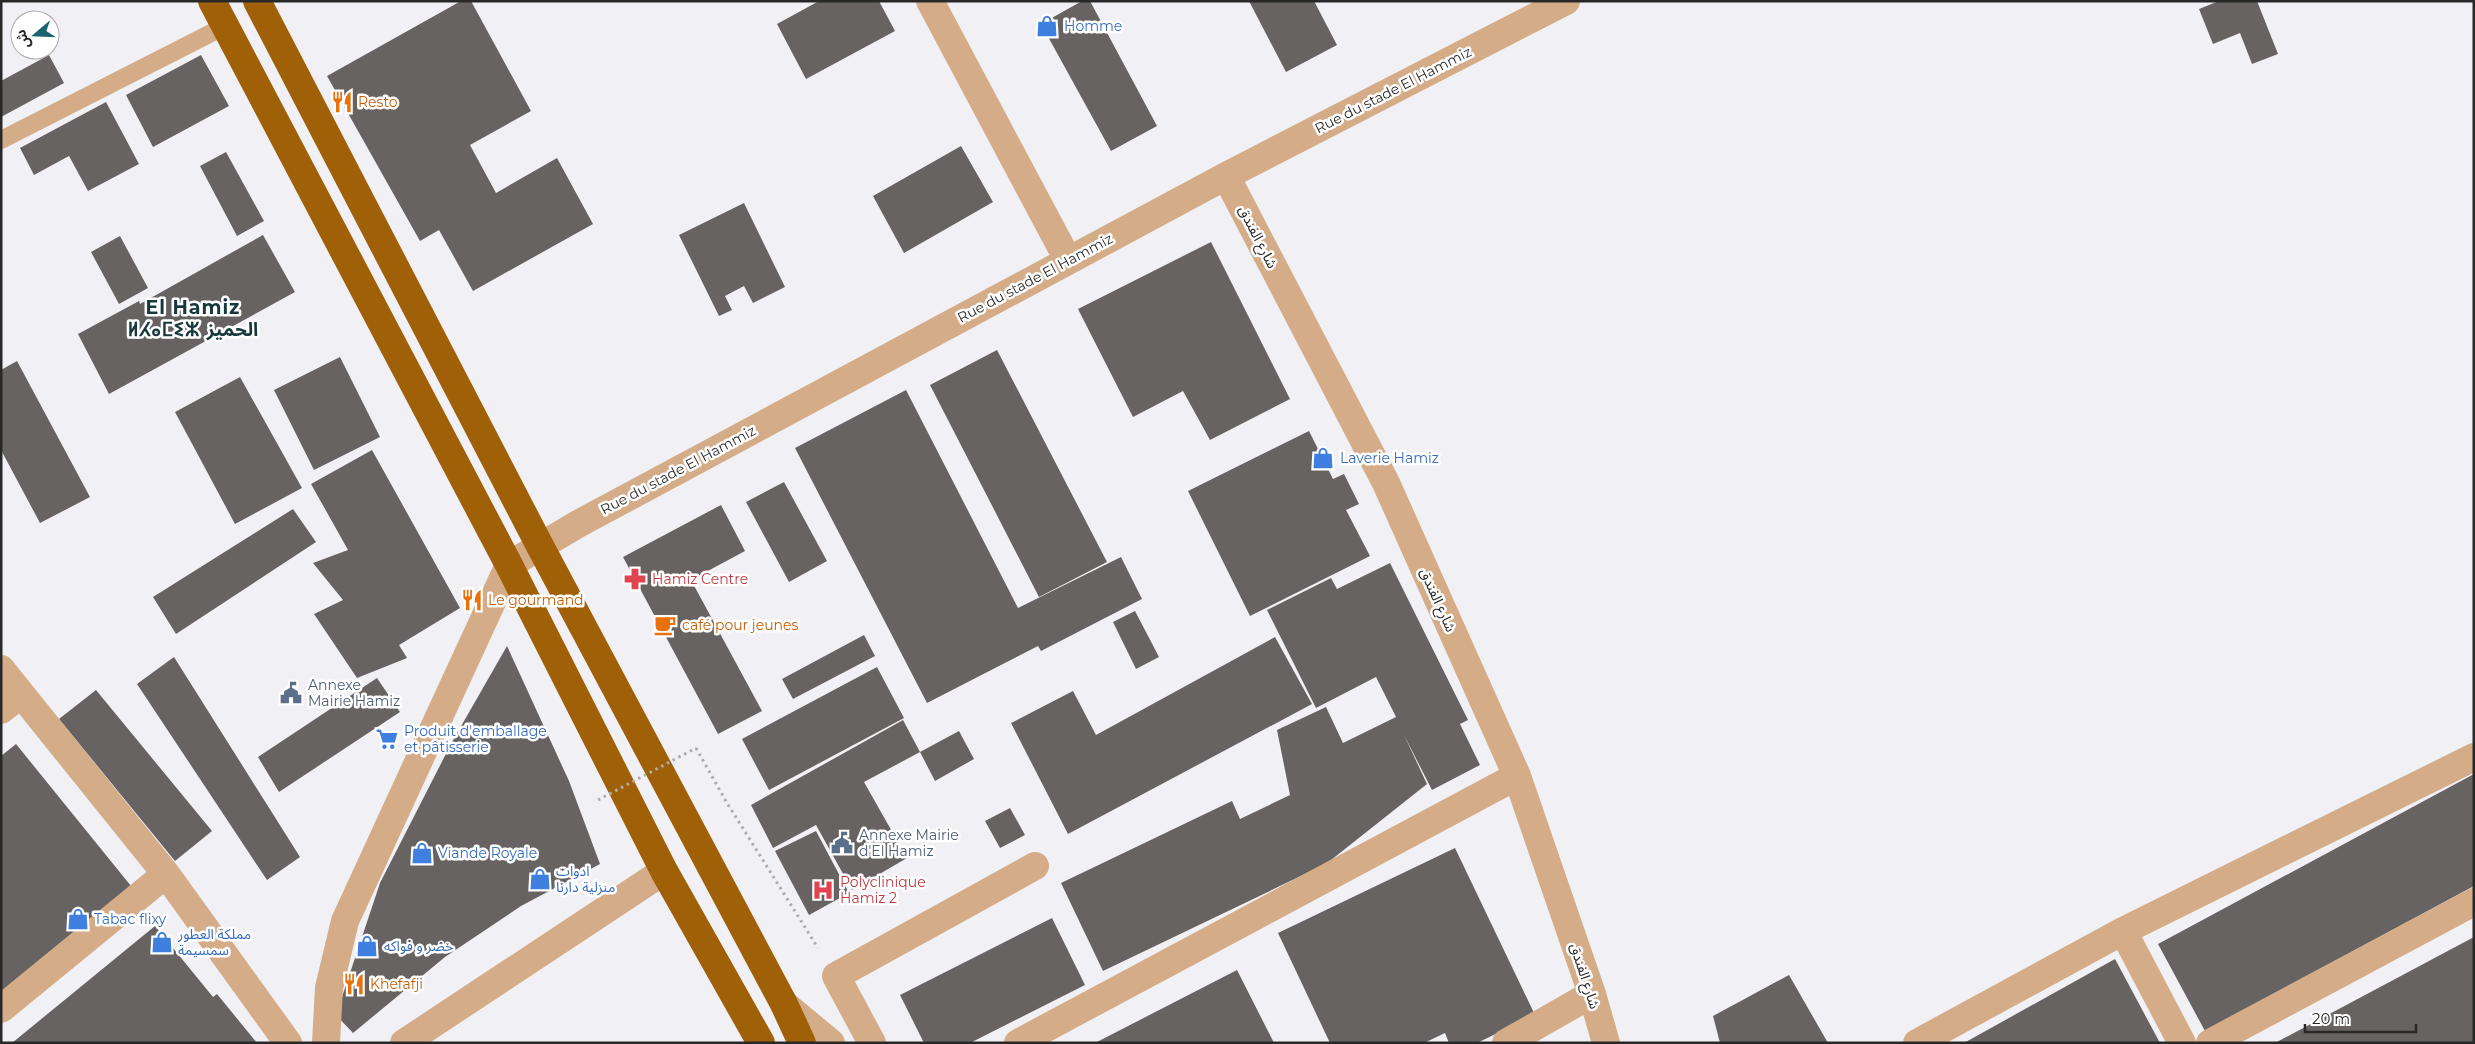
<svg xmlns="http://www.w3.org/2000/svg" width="2475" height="1044" viewBox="0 0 2475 1044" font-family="Montserrat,'Noto Sans Arabic','Noto Sans Tifinagh',sans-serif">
<rect width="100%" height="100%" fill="#f1f0f4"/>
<path fill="#686363" d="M461,1H471L531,111L470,145L496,193L557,158L593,224L473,291L439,230L420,241L327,76Z
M819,1H879L895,31L806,79L777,24Z
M1082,1H1090L1157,126L1111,151L1041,24Z
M1249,1H1314L1337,45L1286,72Z
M2219,1H2257L2278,54L2252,64L2240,33L2213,44L2199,9Z
M49,55L64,83L1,117V81Z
M201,55L229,106L153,147L126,95Z
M106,102L139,164L88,191L69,156L34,175L20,148Z
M961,146L993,202L904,253L873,196Z
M226,152L264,221L237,236L200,166Z
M744,203L785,287L753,303L744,286L725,296L732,310L719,316L679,235Z
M263,235L295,292L109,394L78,334L139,301L140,304Z
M120,236L148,288L119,304L91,252Z
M1211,242L1290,399L1210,440L1183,391L1133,417L1078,309Z
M997,350L1107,562L1039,597L930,385Z
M340,357L380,437L314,470L274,390Z
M17,361L90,497L40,523L1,450V370Z
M240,377L302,488L235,524L175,412Z
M906,390L1018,608L1121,557L1142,599L1041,651L1038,646L927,703L795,448Z
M1309,431L1333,479L1344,474L1359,504L1346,510L1370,556L1250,616L1188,491Z
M372,450L460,608L399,645L407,658L357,678L314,614L343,600L313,563L348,550L311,484Z
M784,482L827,561L789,582L746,502Z
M721,505L745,551L691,580L762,711L718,734L623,557Z
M293,509L316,542L176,634L153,597Z
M1390,563L1468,720L1460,724L1480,765L1432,790L1404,735L1427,784L1326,864L1103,971L1061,883L1232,801L1240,819L1290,795L1277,730L1326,707L1343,743L1396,717L1376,677L1316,708L1267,610L1331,578L1337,589Z
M1135,611L1159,657L1136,669L1113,622Z
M864,635L875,656L793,699L782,679Z
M1275,637L1312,704L1068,834L1011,723L1073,691L1096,735Z
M507,646L569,781L600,864L521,906L445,957L353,1033L336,1015L380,883L452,742Z
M174,657L300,857L267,880L137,684Z
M877,667L904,718L769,790L742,739Z
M377,678L400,712L279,792L258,757Z
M96,690L212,831L175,861L59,719Z
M903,720L920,752L864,782L907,858L852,890L816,825L773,848L751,805Z
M959,731L974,759L935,781L920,752Z
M16,744L131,886L1,993V756Z
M2474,774V886L2205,1031L2158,944Z
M1010,808L1025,835L1000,848L985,821Z
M816,831L849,893L809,915L775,851Z
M1455,848L1535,1015L1477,1043H1449L1445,1033L1424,1043H1330L1278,933Z
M1052,918L1085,985L970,1043H924L900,995Z
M155,926L213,997L217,994L257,1043H12Z
M2474,937V1043H2275Z
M2115,959L2160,1043H1964Z
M1237,970L1274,1043H1095Z
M1789,975L1828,1043H1720L1713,1016Z"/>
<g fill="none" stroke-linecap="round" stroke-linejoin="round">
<path stroke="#adacaf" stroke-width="3" stroke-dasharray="2.5 4" stroke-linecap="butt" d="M696,748L727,803L818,948"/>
<path stroke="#d4ad88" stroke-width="18" d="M1,140L225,26"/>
<path stroke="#d4ad88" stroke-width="28" d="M930,1L1068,260
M1226,176L1386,483L1517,776L1592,994L1606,1043
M1,669L166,874L288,1043
M1,710L21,694
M2123,931L2182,1043
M784,1004L831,1043
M1,1009L166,874
M326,1043L329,988L345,921L509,565L578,524L1226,176L1566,1
M404,1043L664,871
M872,1043L836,976L1035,866
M1018,1043L1517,776
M1506,1043L1592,994
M1917,1043L2123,931L2474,757
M2210,1043L2474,902"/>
<path stroke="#a06007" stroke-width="28" d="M212,1L509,565L664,871L761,1043
M257,1L540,546L784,1004L802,1043"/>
<path stroke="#adacaf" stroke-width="3" stroke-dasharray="2.5 4" stroke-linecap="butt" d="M598,800L696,748"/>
</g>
<defs>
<g id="shop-bare" transform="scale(1.725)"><path d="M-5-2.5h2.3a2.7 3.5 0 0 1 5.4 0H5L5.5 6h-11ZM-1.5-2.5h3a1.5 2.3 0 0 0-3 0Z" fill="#3f7fe0" stroke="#fff" stroke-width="2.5" paint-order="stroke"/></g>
<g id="restaurant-bare" transform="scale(1.725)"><path d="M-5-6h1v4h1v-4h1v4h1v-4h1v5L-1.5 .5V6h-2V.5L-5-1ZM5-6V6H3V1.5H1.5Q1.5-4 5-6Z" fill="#e8710a" stroke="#fff" stroke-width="2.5" paint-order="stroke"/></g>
<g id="pharmacy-bare" transform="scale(1.725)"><path d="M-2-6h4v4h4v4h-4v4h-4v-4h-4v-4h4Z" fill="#e0444e" stroke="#fff" stroke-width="2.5" paint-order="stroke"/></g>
<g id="cafe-bare" transform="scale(1.725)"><path d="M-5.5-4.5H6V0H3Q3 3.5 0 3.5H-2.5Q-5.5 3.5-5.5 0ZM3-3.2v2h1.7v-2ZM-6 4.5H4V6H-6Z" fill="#e8710a" stroke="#fff" stroke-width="2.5" paint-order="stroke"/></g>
<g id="civic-bare" transform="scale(1.725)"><path d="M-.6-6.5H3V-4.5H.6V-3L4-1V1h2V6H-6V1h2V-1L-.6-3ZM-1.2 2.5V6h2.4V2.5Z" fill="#5c6f8a" stroke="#fff" stroke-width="2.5" paint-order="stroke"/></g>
<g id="supermarket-bare" transform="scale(1.725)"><path d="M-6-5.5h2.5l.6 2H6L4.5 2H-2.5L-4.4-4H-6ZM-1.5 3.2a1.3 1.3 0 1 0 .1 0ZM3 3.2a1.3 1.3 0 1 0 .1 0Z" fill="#3f7fe0" stroke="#fff" stroke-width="2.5" paint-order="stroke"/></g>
<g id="hospital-bare" transform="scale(1.725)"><path d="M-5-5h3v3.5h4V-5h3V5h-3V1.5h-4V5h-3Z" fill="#e0444e" stroke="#fff" stroke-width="2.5" paint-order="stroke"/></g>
</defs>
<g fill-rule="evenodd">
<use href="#shop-bare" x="1047" y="26"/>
<use href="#restaurant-bare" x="342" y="102"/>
<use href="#shop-bare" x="1323" y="458"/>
<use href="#pharmacy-bare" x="635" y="579"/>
<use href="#restaurant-bare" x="472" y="600"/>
<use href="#cafe-bare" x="665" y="625"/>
<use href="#civic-bare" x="291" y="693"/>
<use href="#supermarket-bare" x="387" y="739"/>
<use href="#civic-bare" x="842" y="843"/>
<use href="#shop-bare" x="422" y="853"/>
<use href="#shop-bare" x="540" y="879"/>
<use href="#hospital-bare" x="823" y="890"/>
<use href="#shop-bare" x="78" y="919"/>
<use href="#shop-bare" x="162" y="942"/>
<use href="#shop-bare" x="367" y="946"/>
<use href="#restaurant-bare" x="354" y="984"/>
</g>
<g text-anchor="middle" stroke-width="5" stroke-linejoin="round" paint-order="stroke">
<g font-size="14" fill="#366cbe" stroke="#fff" text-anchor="start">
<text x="1064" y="31">Homme</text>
<text x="1340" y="463">Laverie Hamiz</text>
<text x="404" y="736">Produit d'emballage<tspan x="404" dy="16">et pâtisserie</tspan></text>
<text x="438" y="858">Viande Royale</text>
<text x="556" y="876">ادوات<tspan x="556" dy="16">منزلية دارنا</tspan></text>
<text x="94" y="924">Tabac flixy</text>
<text x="178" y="939">مملكة العطور<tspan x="178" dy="16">سمسيمة</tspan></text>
<text x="384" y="951">خضر و فواكه</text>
</g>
<g font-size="14" fill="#282829" stroke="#fff">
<text transform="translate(1393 90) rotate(-27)" y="5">Rue du stade El Hammiz</text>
<text transform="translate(1258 237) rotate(63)" y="5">شارع الفندق</text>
<text transform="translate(1035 278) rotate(-28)" y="5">Rue du stade El Hammiz</text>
<text transform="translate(678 470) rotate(-28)" y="5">Rue du stade El Hammiz</text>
<text transform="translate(1438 600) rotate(66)" y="5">شارع الفندق</text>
<text transform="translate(1585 976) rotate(72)" y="5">شارع الفندق</text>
</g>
<g font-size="14" fill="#c56008" stroke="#fff" text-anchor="start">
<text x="358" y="107">Resto</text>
<text x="488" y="605">Le gourmand</text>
<text x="682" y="630">café pour jeunes</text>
<text x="370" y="989">Khefafji</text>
</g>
<g font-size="14" fill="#be3a42" stroke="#fff" text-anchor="start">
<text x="652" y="584">Hamiz Centre</text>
<text x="840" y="887">Polyclinique<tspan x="840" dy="16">Hamiz 2</tspan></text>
</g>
<g font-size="14" fill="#4e5e75" stroke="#fff" text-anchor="start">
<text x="308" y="690">Annexe<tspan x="308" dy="16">Mairie Hamiz</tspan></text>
<text x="859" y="840">Annexe Mairie<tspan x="859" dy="16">d'El Hamiz</tspan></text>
</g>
<g font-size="19" font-weight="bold" letter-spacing="1" fill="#16383d" stroke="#fff">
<text x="193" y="314">El Hamiz<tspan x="193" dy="22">ⵍⵃⴰⵎⵉⵣ الحميز</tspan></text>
</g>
</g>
<rect width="2475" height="1044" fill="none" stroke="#282829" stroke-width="5"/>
<g transform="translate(35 35) rotate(251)"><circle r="24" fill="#ffffff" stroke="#a9a9a9"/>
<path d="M0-4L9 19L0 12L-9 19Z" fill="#19656f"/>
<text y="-8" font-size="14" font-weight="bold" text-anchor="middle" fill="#282829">ش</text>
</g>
<path d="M2305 1024v8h111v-8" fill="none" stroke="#282829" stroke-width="2.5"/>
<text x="2312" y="1024" font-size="15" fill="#282829" stroke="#ffffff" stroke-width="4" paint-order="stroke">20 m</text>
</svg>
